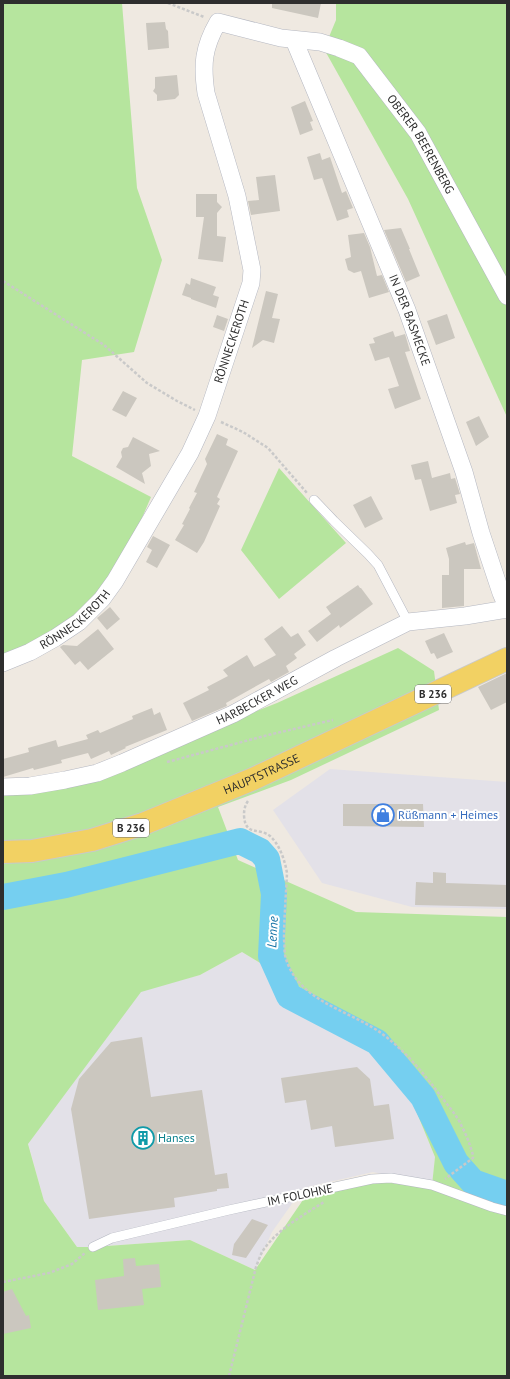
<svg xmlns="http://www.w3.org/2000/svg" width="510" height="1379" viewBox="0 0 510 1379" font-family="'PT Sans',sans-serif">
<rect width="100%" height="100%" fill="#efe9e1"/>
<path fill="#e3e1e8" d="M330,769L507,782V909L412,907L322,883L273,810Z
M242,952L387,1040L435,1157L432,1185L373,1172L303,1188L272,1232L255,1270L190,1240L93,1247H77L44,1201L28,1143L141,991L200,975Z"/>
<path fill="#b6e59e" fill-rule="evenodd" d="M3,3H122L137,188L162,260L134,352L82,360L72,456L151,497L126,555L79,620L3,658Z
M336,3H507V417L408,199L324,49L336,20Z
M279,468L346,543L279,599L241,550Z
M398,648L434,671L439,710L291,780L218,807L238,860L356,912L507,917V1376H3V778L18,779L97,773L277,703ZM242,952L387,1040L435,1157L432,1185L474,1194L377,1181L307,1194L255,1270L190,1240L93,1247H77L44,1201L28,1144L141,992L200,975Z"/>
<g fill="none" stroke-linecap="round" stroke-linejoin="round">
<path stroke="#75cff0" stroke-width="26" d="M3,897L66,885L240,841L260,851L267,859L274,894L271,956L289,996L377,1042L423,1097L456,1163L473,1182L507,1194"/>
</g>
<path fill="#cbc7bf" d="M272,3H321L318,18L272,8Z
M165,22L166,29L168,31L169,48L148,50L146,23Z
M177,75L179,95L175,99L157,101V95L153,91L155,88V77Z
M305,101L313,121L310,122L313,130L300,135L291,107Z
M320,153L322,160L330,157L342,193L346,191L353,208L347,210L349,217L337,221L322,178L314,180L307,157Z
M275,175L280,211L251,215L248,201L259,200L256,177Z
M196,194H217V202L222,207L217,213V236L226,237L223,262L198,259L204,217H196Z
M401,228L410,249H409L420,276L406,282L384,230Z
M364,233L370,247L377,276L382,275L389,292L369,298L361,271L354,273L348,270L345,259L351,257L348,235Z
M191,278L216,287L213,295L219,297L216,308L191,299V298L182,295L186,283L190,285Z
M266,291L278,294L272,318L280,319L274,343L263,340L252,348Z
M447,314L455,338L436,345L427,321Z
M217,315L228,319L224,331L213,327Z
M393,331L395,337L405,334L410,351L405,352L421,399L395,409L388,389L399,386L389,357L375,361L369,344L375,343L373,338Z
M123,391L137,398L126,417L112,410Z
M479,416L489,437L476,446L466,422Z
M217,434L228,439L226,445L238,451L217,497L220,499L217,504L220,506L204,542L197,553L175,540L184,525L182,524L190,509L189,508L197,493L194,492L207,464L205,459Z
M133,437L160,451L149,454L151,466L142,473L145,484L116,467L122,457L121,452L123,448L128,447Z
M428,461L432,478L450,473L451,479L455,478L460,494L455,495L457,503L430,511L421,479L415,480L411,465Z
M371,496L383,519L365,528L353,505Z
M153,536L170,545L157,568L146,562L152,550L147,547Z
M465,542L466,545L474,543L481,569H464V606L442,608V575H449V559L446,548Z
M358,585L360,588H361L373,604L340,628L339,625L317,642L308,631L331,614L326,607Z
M110,607L120,619L107,630L97,618Z
M282,626L291,637L298,633L306,645L294,654L297,658L286,666L289,672L271,682L269,679L226,703L227,706L192,721L183,703L209,690L207,687L228,676L223,670L247,655L254,667L276,655L264,639Z
M98,629L114,649L88,670L80,661L75,665L60,647L63,645L77,646Z
M444,633L453,652L437,659L434,653L431,654L425,641Z
M507,673V702L491,710L478,687Z
M152,708L154,715L160,712L167,730L125,747L126,748L111,755L109,751L91,759L88,753L61,760L62,763L34,770L33,768L3,777V759L29,752L28,748L56,740L58,747L88,739L86,735L98,730L100,733L133,719L132,716Z
M343,804H423L424,827L343,826Z
M433,872L446,873V883L507,885V907L415,905L416,882L433,883Z
M142,1037L151,1097L202,1090L215,1175L227,1173L229,1188L217,1189V1191L174,1198L175,1207L89,1219L71,1109L79,1079L111,1042Z
M357,1067L370,1079L374,1106L389,1104L394,1139L335,1147L332,1126L311,1130L306,1100L285,1103L281,1078Z
M252,1219L268,1225L246,1258L232,1255L234,1244Z
M135,1258L136,1266L159,1264L161,1287L142,1289L144,1305L98,1310L95,1280L124,1276L123,1259Z
M12,1289L26,1316L29,1315L31,1328L3,1334V1292Z"/>
<g fill="none" stroke-linecap="round" stroke-linejoin="round">
<g stroke="#b4b7c1" stroke-width="10">
<path id="service" d="M314,500L334,521L368,554L378,565L408,622
M93,1247L112,1238L229,1210L372,1179L391,1178L432,1185L492,1207L507,1211"/>
</g>
<g stroke="#b4b7c1" stroke-width="18">
<g id="minor">
<path id="s1" d="M294,40L407,310L464,472L481,533L501,593L507,607"/>
<path id="s2" d="M3,663L30,652L55,638L79,622L102,599L115,581L190,453L207,416L251,283L252,270L237,196L206,93C202,65 203,48 218,22L281,38L320,42L339,48L359,56L418,133L507,296"/>
<path id="s3" d="M3,787L30,786L65,780L97,773L122,763L233,714L336,658L408,622L465,616L507,609"/>
</g>
</g>
<g stroke="#c9c9c9" stroke-width="24">
<g id="primary">
<path id="s4" d="M3,852L32,851L92,840L143,824L253,779L507,659"/>
</g>
</g>
<path stroke="#c9c9c9" stroke-width="2.5" stroke-dasharray="3 2" stroke-linecap="butt" d="M168,3L204,17
M3,281L104,345L147,383L177,401L195,410
M221,422L243,432L268,448L307,493
M167,762L268,735L333,720
M248,801C245,805 244,810 244,815C245,837 259,827 270,836C280,845 285,861 287,873C286,895 284,918 284,940C285,945 284,950 285,955C296,1001 347,1009 381,1033C406,1051 425,1075 443,1099C450,1108 458,1117 462,1127C467,1136 470,1145 473,1155V1158L445,1179
M3,1282L49,1273L72,1264L85,1253
M229,1376L256,1267C258,1262 260,1256 262,1252C276,1230 302,1216 324,1202"/>
<use href="#service" stroke="#fff" stroke-width="9"/>
<use href="#minor" stroke="#fff" stroke-width="17"/>
<use href="#primary" stroke="#f2d163" stroke-width="22"/>
</g>
<defs>
<g id="shop-ring" transform="scale(1.15)"><circle r="9.5" fill="#fff" stroke="#3f7fe0" stroke-width="1.5"/><path d="M-5-2.5h2.3a2.7 3.5 0 0 1 5.4 0H5L5.5 6h-11ZM-1.5-2.5h3a1.5 2.3 0 0 0-3 0Z" fill="#3f7fe0"/></g>
<g id="building-ring" transform="scale(1.15)"><circle r="9.5" fill="#fff" stroke="#0f9aa8" stroke-width="1.5"/><path d="M-4-6H4V6H1V3H-1V6H-4ZM-2.5-4.3h1.7v1.8h-1.7ZM.8-4.3h1.7v1.8H.8ZM-2.5-1h1.7V.8h-1.7ZM.8-1h1.7V.8H.8Z" fill="#0f9aa8"/></g>
</defs>
<g fill-rule="evenodd">
<use href="#shop-ring" x="383" y="815"/>
<use href="#building-ring" x="143" y="1138"/>
</g>
<g text-anchor="middle" stroke-width="4" stroke-linejoin="round" paint-order="stroke">
<g fill="#fff" stroke="#6d6d6d" stroke-width="1">
<rect x="415" y="685" width="36" height="18" rx="3"/>
<rect x="113" y="819" width="36" height="18" rx="3"/>
</g>
<g font-size="11" font-weight="bold" fill="#2e2e2e">
<text x="433" y="698">B 236</text>
<text x="131" y="832">B 236</text>
</g>
<g font-size="12" fill="#2e2e2e" stroke="#fff">
<text dy="4" stroke="none"><textPath href="#s2" startOffset="994">OBERER BEERENBERG</textPath></text>
<text dy="4" stroke="none"><textPath href="#s1" startOffset="303">IN DER BASMECKE</textPath></text>
<text dy="4" stroke="none"><textPath href="#s2" startOffset="409">RÖNNECKEROTH</textPath></text>
<text dy="4" stroke="none"><textPath href="#s2" startOffset="85">RÖNNECKEROTH</textPath></text>
<text dy="4" stroke="none"><textPath href="#s3" startOffset="271">HARBECKER WEG</textPath></text>
<text dy="4" stroke="none"><textPath href="#s4" startOffset="272">HAUPTSTRASSE</textPath></text>
<text transform="translate(300 1195) rotate(-12)" y="4">IM FOLOHNE</text>
</g>
<g font-size="12" fill="#366cbe" stroke="#fff" text-anchor="start">
<text x="398" y="819">Rüßmann + Heimes</text>
</g>
<g font-size="12" fill="#0d838f" stroke="#fff" text-anchor="start">
<text x="158" y="1142">Hanses</text>
</g>
<g font-size="13" font-style="italic" fill="#0d6fa3" stroke="#fff">
<text transform="translate(272 932) rotate(-87)" y="5">Lenne</text>
</g>
</g>
<rect width="510" height="1379" fill="none" stroke="#2e2e2e" stroke-width="8"/>
</svg>
